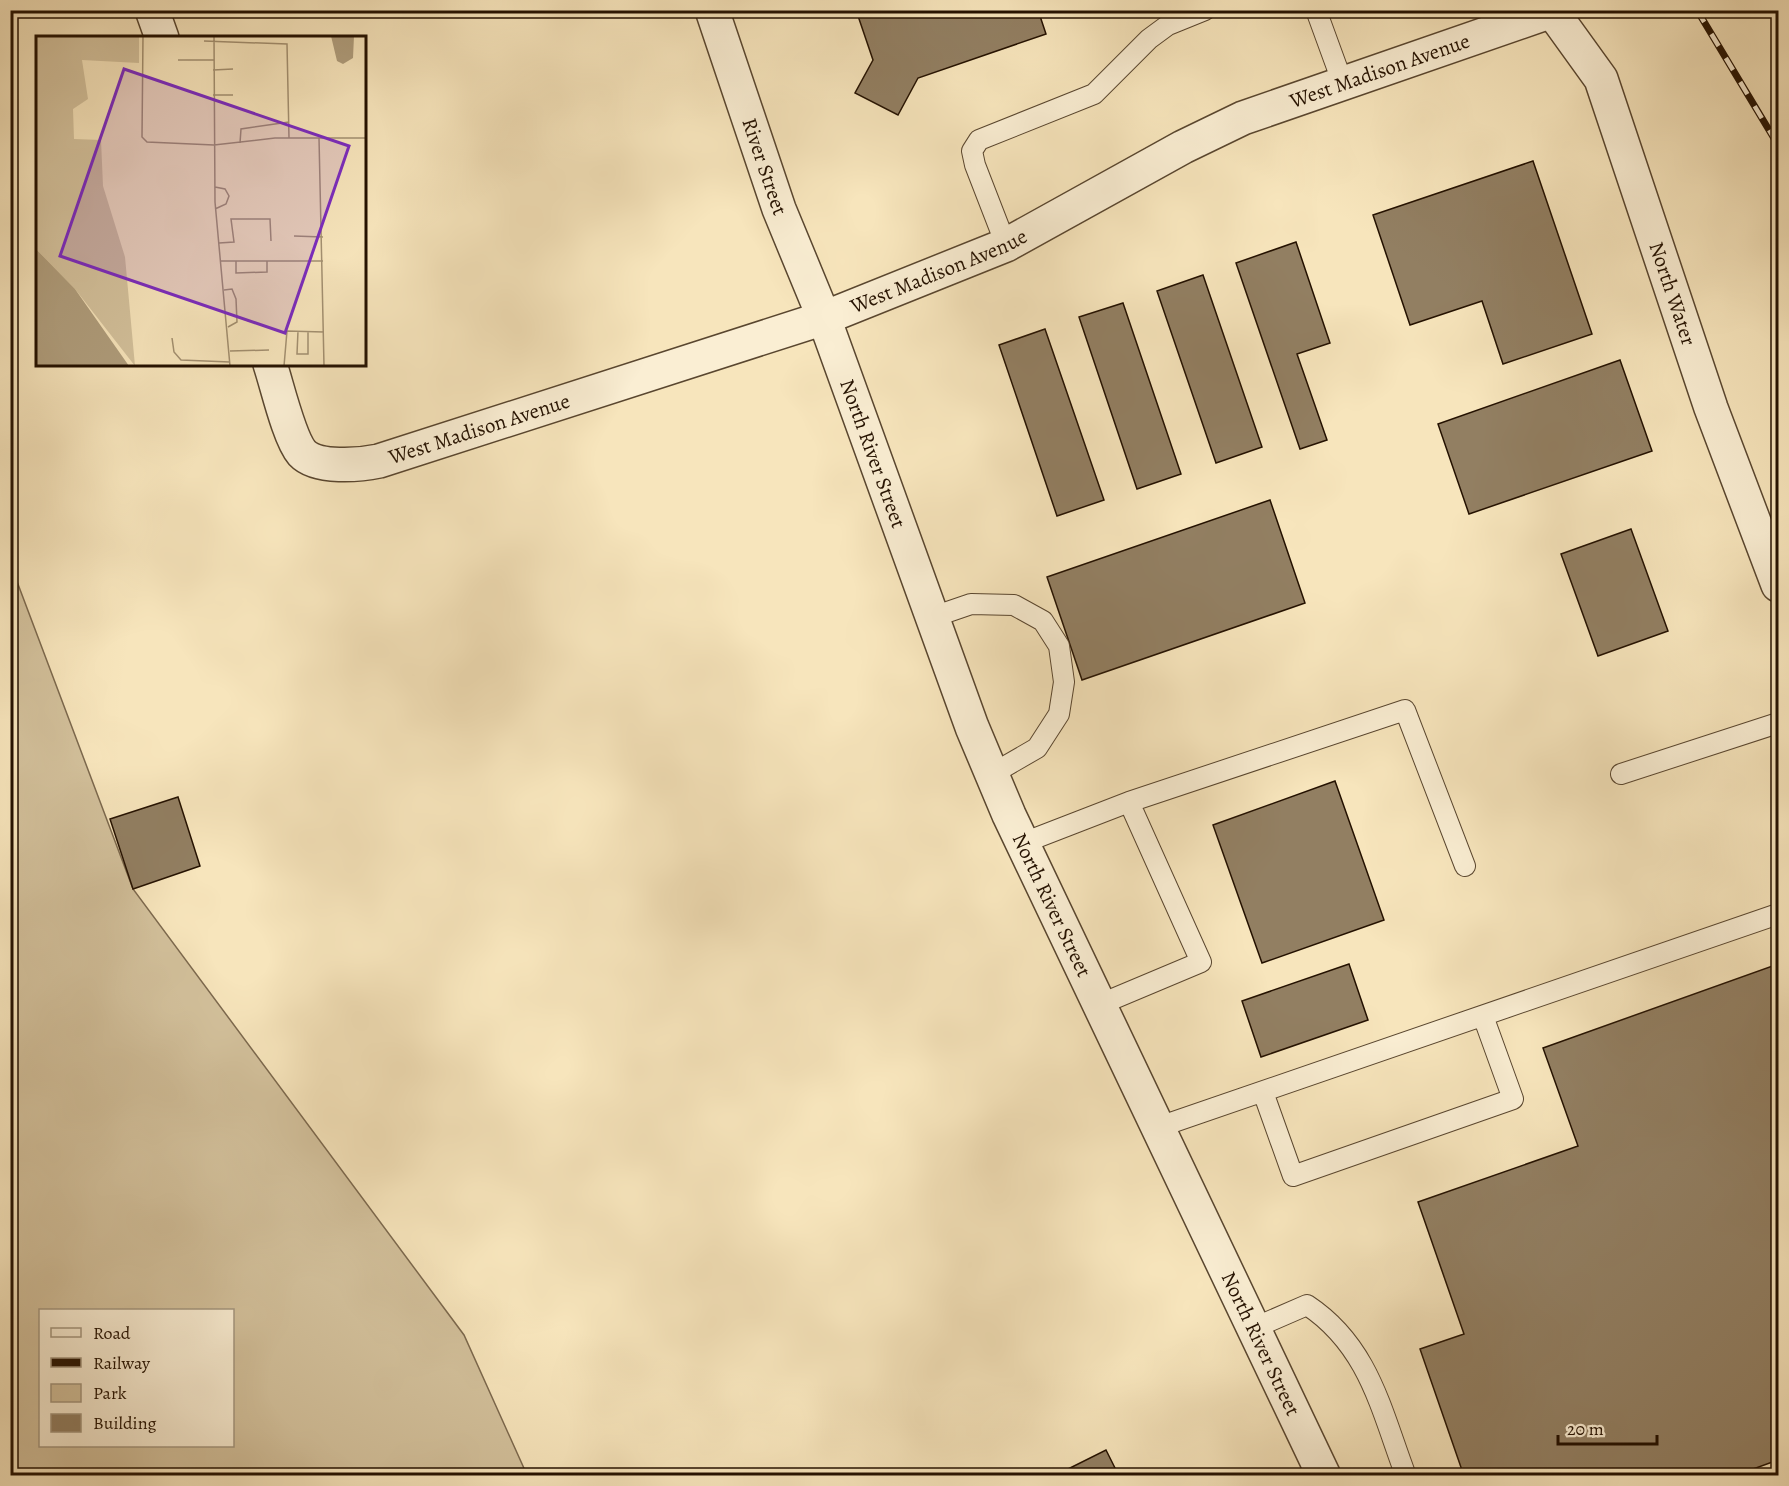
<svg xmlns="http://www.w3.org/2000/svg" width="1789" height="1486" viewBox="0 0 1789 1486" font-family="Alegreya,serif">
<rect width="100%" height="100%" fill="#f7e5bc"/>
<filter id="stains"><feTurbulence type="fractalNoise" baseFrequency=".00333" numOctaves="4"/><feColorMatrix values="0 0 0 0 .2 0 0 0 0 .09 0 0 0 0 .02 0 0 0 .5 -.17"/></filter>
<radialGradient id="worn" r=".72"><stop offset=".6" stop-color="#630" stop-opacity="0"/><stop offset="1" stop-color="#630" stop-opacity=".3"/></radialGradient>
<path fill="#d3c19c" stroke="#7c694e" stroke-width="1.5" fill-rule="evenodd" d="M10,563L133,889L464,1335L527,1475H11ZM40,1310H232V1446H40Z"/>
<path fill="#927f62" stroke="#241100" stroke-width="1.5" d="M856,10H1038L1046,34L918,78L898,115L855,93L873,60Z
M1533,161L1592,334L1503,364L1482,301L1410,325L1373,215Z
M1296,242L1330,343L1297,354L1327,440L1300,449L1236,263Z
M1203,275L1262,447L1216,463L1157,291Z
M1123,303L1181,474L1137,489L1079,317Z
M1045,329L1104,500L1057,516L999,345Z
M1620,360L1652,451L1469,514L1438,424Z
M1270,500L1305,603L1082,680L1047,577Z
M1631,529L1668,631L1598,656L1561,554Z
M1335,781L1384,920L1262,963L1213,825Z
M178,797L200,866L133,889L110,819Z
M1349,964L1368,1020L1261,1057L1242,1001Z
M1778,964V1460L1734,1476H1464L1420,1349L1464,1334L1418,1202L1578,1146L1543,1048Z
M1106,1450L1119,1476H1054Z"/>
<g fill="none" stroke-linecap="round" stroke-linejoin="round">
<g stroke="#59462f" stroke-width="22">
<path id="service" d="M1316,10L1343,84
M1006,245L975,165L972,151L979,140L1094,94L1149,39L1168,25L1205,10
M933,617L971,604L1014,605L1043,621L1059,646L1064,682L1059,714L1037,748L992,774
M1621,774L1778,723
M1023,843L1129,802
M1101,1004L1201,962L1129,802L1405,710L1465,866
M1263,1092L1293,1176L1513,1099L1483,1016
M1159,1127L1778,914
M1254,1328L1307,1305C1369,1346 1381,1410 1406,1476"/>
</g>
<g stroke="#59462f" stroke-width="36">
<g id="minor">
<path d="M152,10L162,38"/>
<path id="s1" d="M712,10L779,209L824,318L972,727L1009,815L1324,1476"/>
<path id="s2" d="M1552,11L1601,79L1711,408L1778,585"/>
<path id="s3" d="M270,364C277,385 289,438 302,453C317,469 360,465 379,461L824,318L1006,245L1183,147L1243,118L1555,10"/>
</g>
</g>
<use href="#service" stroke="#faeed3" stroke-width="20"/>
<use href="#minor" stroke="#faeed3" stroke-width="33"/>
<g stroke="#241100" stroke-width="7">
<path id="rail" d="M1697,10L1778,145"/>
</g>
<use href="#rail" stroke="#faeed3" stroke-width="4.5" stroke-dasharray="14" stroke-linecap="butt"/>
</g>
<g text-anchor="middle" stroke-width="4.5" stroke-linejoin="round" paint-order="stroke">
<g font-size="21" fill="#241100" stroke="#faeed3">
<text dy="7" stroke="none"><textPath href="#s3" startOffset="1252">West Madison Avenue</textPath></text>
<text dy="7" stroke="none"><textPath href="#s1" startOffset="165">River Street</textPath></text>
<text dy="7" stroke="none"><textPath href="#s3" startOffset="766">West Madison Avenue</textPath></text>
<text dy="7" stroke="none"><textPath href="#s2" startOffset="310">North Water</textPath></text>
<text dy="7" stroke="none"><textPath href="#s3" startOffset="280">West Madison Avenue</textPath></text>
<text dy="7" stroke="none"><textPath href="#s1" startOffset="472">North River Street</textPath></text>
<text dy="7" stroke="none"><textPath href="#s1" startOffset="958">North River Street</textPath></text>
<text dy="7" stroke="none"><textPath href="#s1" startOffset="1444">North River Street</textPath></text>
</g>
</g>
<g transform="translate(36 36)">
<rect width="330" height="330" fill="#f7e5bc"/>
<path d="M0,0H103V27L46,24L52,63L37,73L38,103L65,104L67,150L89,221L99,330L39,253L0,213Z" fill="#d3c19c"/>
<path d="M295,0H318L317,22L307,28L301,25ZM0,213L39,253L93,330H0Z" fill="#af9d7c"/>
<path fill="none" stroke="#a39071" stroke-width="1.5" d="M107,0L106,101L111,106L178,109L239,102H330M178,0L179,166L194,330M168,5L251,8L253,102M142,24H178M177,34L197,33M177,59H197M283,102L288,330M204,107L205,93L253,86M179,151L189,153L193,160L190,168L179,173M258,200L287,201M183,207L198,206L195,183H234L235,205M185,225H287M200,225V237L231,236V225M188,254L196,253L200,263L201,286L192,291M262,295L261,318H272V296M136,302L138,316L145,324L194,326M194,315L233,314M248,330L251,295L288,296"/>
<path fill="#7b2cbf" fill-opacity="0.15" stroke="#7b2cbf" stroke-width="3" d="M88,33L313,110L249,297L24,220Z"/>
<rect width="330" height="330" fill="none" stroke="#241100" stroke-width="3"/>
</g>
<rect width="1789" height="1486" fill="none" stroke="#f7e5bc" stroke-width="36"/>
<rect x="12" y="12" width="1765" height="1462" fill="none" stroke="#241100" stroke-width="3"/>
<rect x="18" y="18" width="1753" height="1450" fill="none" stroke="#241100" stroke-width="1.5"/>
<rect x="39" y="1309" width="195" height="138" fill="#faeed3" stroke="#a4967f" stroke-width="1.5"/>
<rect x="51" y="1328" width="30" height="9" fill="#faeed3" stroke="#a4967f" stroke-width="1.5"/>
<text x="93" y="1339" font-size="18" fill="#241100">Road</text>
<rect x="51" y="1358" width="30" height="9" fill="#241100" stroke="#a4967f" stroke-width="1.5"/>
<text x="93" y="1369" font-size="18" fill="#241100">Railway</text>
<rect x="51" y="1384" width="30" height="18" fill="#d3c19c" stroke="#a4967f" stroke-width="1.5"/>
<text x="93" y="1399" font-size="18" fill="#241100">Park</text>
<rect x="51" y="1414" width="30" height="18" fill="#927f62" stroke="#a4967f" stroke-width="1.5"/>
<text x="93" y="1429" font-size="18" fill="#241100">Building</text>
<path d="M1558 1435v9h99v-9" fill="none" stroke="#241100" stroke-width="3"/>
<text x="1567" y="1435" font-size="18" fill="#241100" stroke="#faeed3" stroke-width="4.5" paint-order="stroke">20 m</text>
<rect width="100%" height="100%" filter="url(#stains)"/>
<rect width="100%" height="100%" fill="url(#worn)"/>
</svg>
